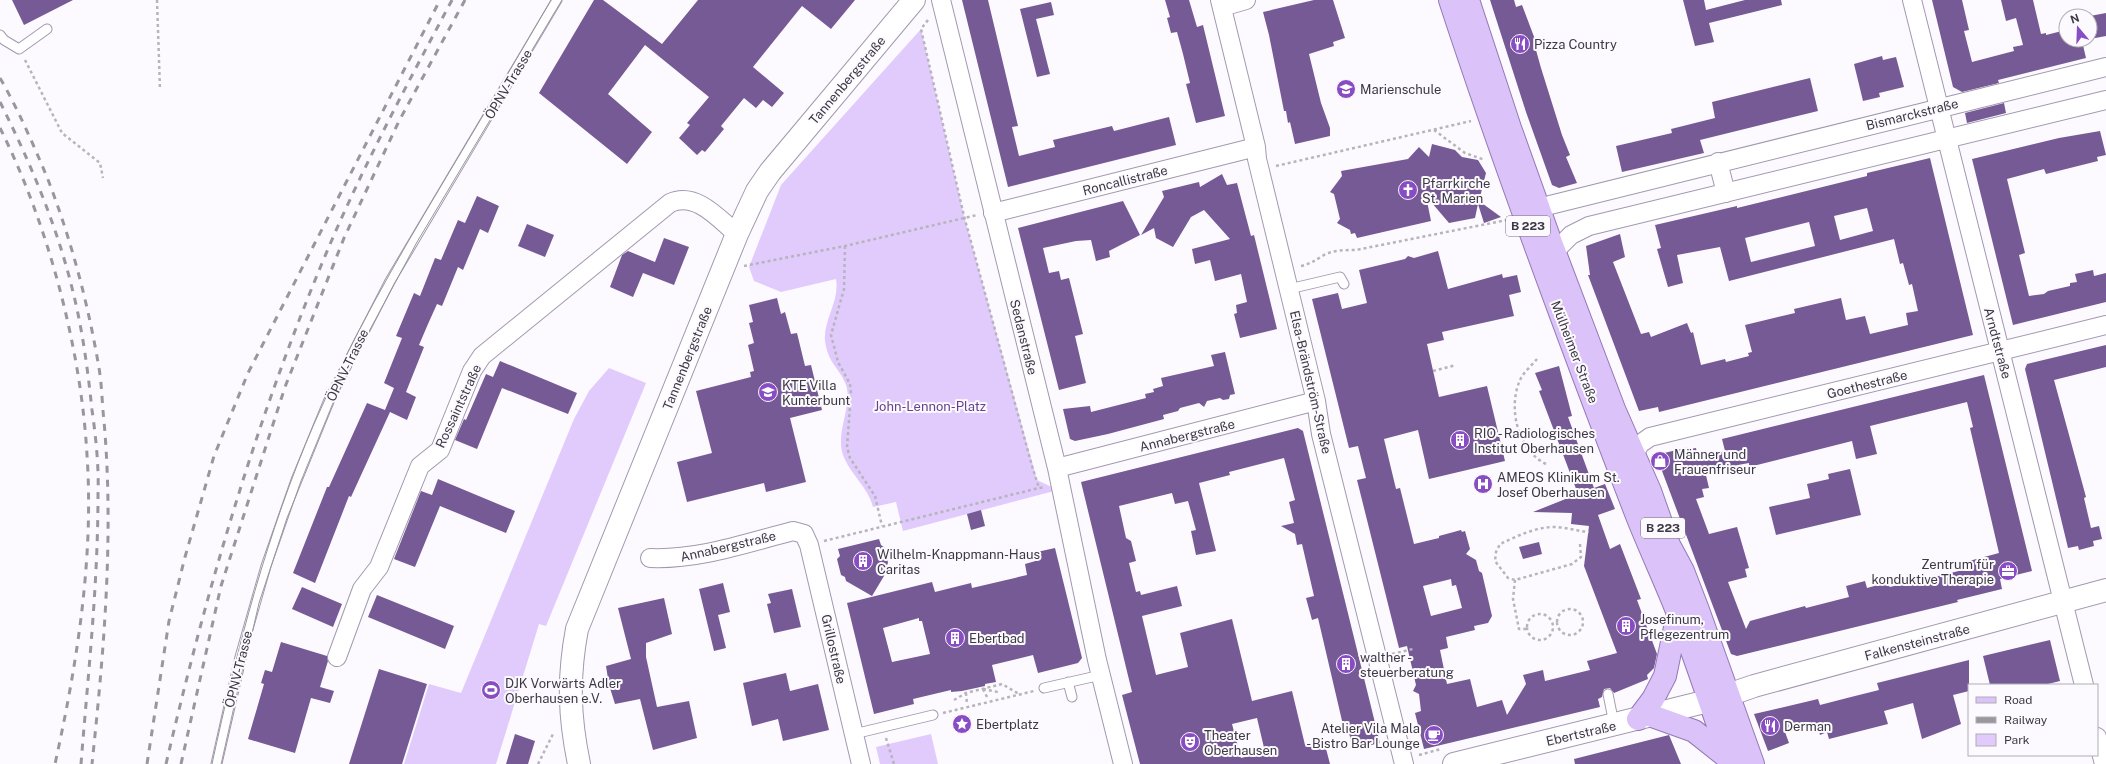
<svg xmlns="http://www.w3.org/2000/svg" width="2106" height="764" viewBox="0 0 2106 764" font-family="'Public Sans',sans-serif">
<rect width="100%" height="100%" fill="#fcfaff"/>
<path fill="#e0cbfc" d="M921,29L964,216L1037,480L1058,490L903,531L896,502L873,507C868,487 850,474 843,455C835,432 853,406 846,385C840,368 828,364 825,341C823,320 840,301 836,279L781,292L754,281L749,267L781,185Z
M609,368L646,383L546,626L539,624L496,764H404L429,684L461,693L574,419L589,391Z
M931,734L938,764H880L876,747Z"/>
<path fill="#755a95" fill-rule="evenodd" d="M12,0H73L24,25Z
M594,0H603L662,44L698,0H855L831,29L802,6L753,67L784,93L772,107L763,100L756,108L744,98L721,126L724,129L705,152L702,150L697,155L679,138L690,125L687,123L709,97L645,45L608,94L652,132L627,164L539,93Z
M962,0H988L1018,126L1012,127L1019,156L1055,147L1053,140L1112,126L1114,131L1169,117L1176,145L1008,187Z
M1165,0H1189L1197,27L1203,25L1225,116L1196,123L1186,84L1190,83L1183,54L1177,32L1171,33L1167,18L1170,17Z
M1314,0H1333L1345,38L1333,42L1334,46L1309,54L1321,103L1330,128V136L1295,144L1290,122L1288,123L1286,111H1284L1269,35L1263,12Z
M1490,0H1514L1516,7L1522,5L1536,42L1534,43L1541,68L1562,135L1570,155L1566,157L1577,183L1559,188L1552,185L1526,112Z
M1683,0H1704L1706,10L1745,0H1781L1782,5L1709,23L1714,42L1695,46Z
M1932,0H1962L1969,30L1964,31L1972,62L2014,51L2013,47L2023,45L2016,18L2006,21L2001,0H2033L2041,34L2046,33V35L2066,30V40H2087L2082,41L2086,58L1998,80L1999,83L1962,92L1953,87Z
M1051,2L1054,15L1036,19L1050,74L1037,77L1020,9Z
M2106,13V36L2090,39V16Z
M1882,56L1883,60L1896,57L1904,87L1879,93L1880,97L1863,101L1854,64Z
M1810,78L1818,111L1700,140L1704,153L1622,172L1616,146L1672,133L1671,129L1715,118L1712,102Z
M2004,103L2006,113L1967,123L1965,113Z
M2100,131L2106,155L2097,157L2098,161L2046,174L2044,169L2007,179L2025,253L2019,255L2029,296L2044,294L2048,291L2070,286V283L2077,282L2075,274L2093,270L2094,276L2106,273V302L2013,325L1972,159L2059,138Z
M1432,144L1455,150L1462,157L1478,160L1486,173L1479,201L1501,217L1484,223L1478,204L1475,218L1449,223L1426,196L1431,221L1357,238L1355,233L1351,234L1350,230L1337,223L1340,219L1334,194L1330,192L1342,176L1341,171L1408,159L1419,147L1429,157Z
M1930,158L1973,335L1659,412L1658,407L1639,411L1588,275H1590L1586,246L1620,234L1625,257L1613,262L1641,334L1649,332L1651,337L1687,323L1691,333L1693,332L1701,365L1725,359L1726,362L1749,356L1748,353L1752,352L1745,325L1795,313L1794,309L1841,298L1846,320L1865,316L1870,334L1908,325L1906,313L1918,311L1912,284L1909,285L1903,263L1900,264L1894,239L1729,281L1720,247L1677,255L1683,283L1668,287L1657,249L1661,248L1655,225L1737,206V208L1867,176V173ZM1867,208L1873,231L1840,240L1834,216ZM1809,222L1815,246L1751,262L1745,238Z
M1222,174L1227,185L1237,183L1251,236L1254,235L1277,329L1240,338L1234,314L1237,313L1236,305L1247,302L1241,274L1215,281L1210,260L1195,264L1192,249L1230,239L1204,210L1191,217L1173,247L1156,238L1154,228L1141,235L1164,197L1162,191L1199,182L1200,187Z
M477,196L499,206L488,233L480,229L463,270L458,267L442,306L437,304L428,324L419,345L424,347L406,392L416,397L407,420L390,412L351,497L349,496L315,583L293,573L327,487H329L367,403L385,410L394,388L384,383L402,338L396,336L414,293L420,296L435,258L441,260L458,220L465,223Z
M1123,201L1140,235L1109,251L1110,257L1096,261L1091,240L1076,241L1043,248L1049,273L1059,271L1061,280L1069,278L1083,334L1075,336L1086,383L1059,390L1018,228Z
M527,224L554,235L545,257L518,246Z
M664,238L689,247L674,285L643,273L633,297L610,287L622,255L628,251L655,262Z
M1438,251L1448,289L1502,274L1503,278L1517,275L1521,292L1509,295L1514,316L1442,332L1444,340L1427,344L1439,397L1487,386L1505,461L1429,479L1418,430L1384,439L1396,489L1400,488L1414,544L1439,538V536L1461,530L1462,532L1465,531L1470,549L1466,554L1476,560L1479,571L1482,573L1492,616L1488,623L1474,626L1475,630L1446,637L1448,648L1440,650L1447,684L1470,679L1477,707L1502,700L1507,715L1526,684L1523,675L1543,670L1545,681L1590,670L1587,661L1617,653L1584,566L1589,526L1571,524L1572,513L1533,512L1578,494L1539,391L1542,390L1535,373L1559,366L1572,416L1568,417L1594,488L1605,484L1615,509L1598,515L1610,549L1620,544L1641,599L1637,600L1657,654L1654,668L1647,675L1648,679L1614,693L1610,688L1604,689L1602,697L1598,699L1600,707L1424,749L1415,713L1421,711L1419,694L1413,691L1416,685L1407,646L1399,648L1357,480L1366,478L1358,446L1349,448L1312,299L1338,293L1342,309L1367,303L1359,270L1405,259L1408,256L1414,258ZM1451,579L1452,586L1456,585L1462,608L1431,616L1423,586Z
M777,298L781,314L785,312L791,334L797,333L805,366L811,365L822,410L790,418L806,482L766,492L764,483L687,502L677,462L712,453L696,391L751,377L750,372L754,371L748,345L754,343L749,323L753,322L749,305Z
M2106,345V367L2054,380L2086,497L2084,498L2091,528L2099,526L2102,539L2093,541L2094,546L2079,550L2078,546L2068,548L2025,369L2027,364Z
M1225,352L1235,394L1230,395L1229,399L1223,400L1220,398L1207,401L1204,407L1199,403L1180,408L1178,411L1163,415L1164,419L1108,434L1075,441L1070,439L1063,409L1090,406L1091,412L1146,398L1145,394L1154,392L1153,389L1163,386L1161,378L1214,366L1211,355Z
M500,361L577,393L568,414L502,388L477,449L455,440L464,419L466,420L486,374L493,377Z
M1984,375L2032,571L2000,579L2002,589L1957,600L1958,602L1737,656L1731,654L1656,455L1689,447L1690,449L1696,448L1698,458L1725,451L1722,439ZM1967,402L1973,427L1970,428L1999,553L1969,561L1971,568L1930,578L1916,577L1911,578L1910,582L1890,587L1885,583L1867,588L1865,581L1846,586L1849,597L1806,608L1805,606L1750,621L1746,629L1728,582L1747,577L1745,569L1749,568L1737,527L1709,534L1696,499L1704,497L1702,489L1709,488L1705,471L1749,463V467L1852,441L1856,459L1877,454L1870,426Z
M1298,428L1303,431L1380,743L1353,749L1347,725H1343L1318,618L1312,620L1306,598L1314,596L1302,544L1297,545L1295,534L1281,526L1294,523L1289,502L1295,500L1284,458L1229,472L1230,475L1199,483L1216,551L1196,555L1191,531L1196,530L1188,501L1175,504L1172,493L1119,506L1126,538L1131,541L1136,561L1129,563L1136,592L1140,591L1141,595L1177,586L1182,606L1142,616L1156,675L1188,667L1180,633L1232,619L1252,701L1292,691L1305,745L1324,741L1330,764H1140L1122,695L1132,692L1081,482ZM1257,718L1265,752L1241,758L1232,724Z
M1850,469L1861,515L1776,535L1769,507L1810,498L1807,484L1829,479L1828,474Z
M438,479L515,511L506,533L440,506L415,567L394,559L421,491L432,495Z
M981,510L985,526L971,530L967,514Z
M879,539L881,545L885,548L888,563L886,567L887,571L872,596L846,581L845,577L841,575L837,559L840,556L838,549Z
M1539,542L1542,554L1523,559L1519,547Z
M1055,548L1082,658L1078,663L1038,673L1033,655L992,665L996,682L985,684V686L962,691L951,692V690L913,699L914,704L874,714L847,603L932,582L935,592L971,583L972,588L1027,575L1025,564L1039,560L1037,552ZM919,618V621H922L930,654L892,662L883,628Z
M723,583L730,612L718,615L726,648L714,651L699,589Z
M302,587L342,604L333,627L292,609Z
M792,589L801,627L774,633L767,604L771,603L768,594Z
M377,595L454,626L445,649L368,617Z
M664,598L672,634L646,643V657L657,707L689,701L697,738L653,750L640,699L615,704L609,685L606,666L631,659L618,608Z
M2050,640L2060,681L2044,685H1990L1983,656Z
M281,642L327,656L328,661L320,687L334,691L330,703L311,698L295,753L248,739L264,684L261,683L265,670L272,672Z
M1969,660V691L1953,695L1961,724L1922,739L1913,703L1884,711L1888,724L1829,739L1827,732L1820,735L1818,727L1811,728V726L1785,732L1789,743L1768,751L1754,714L1818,699L1820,705L1851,697L1879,690L1877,683Z
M379,669L427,684L402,764H349Z
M786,673L790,691L818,684L829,730L783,741L778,719L752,726L743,683Z
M515,734L535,741L528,764H506Z
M1669,735L1681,764H1575L1574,759Z"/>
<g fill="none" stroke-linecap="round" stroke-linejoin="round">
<g stroke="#a299af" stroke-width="11">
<path id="service" d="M0,35L4,40L19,49L47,29
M1289,289L1340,277L1344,284
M1068,682L1072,697
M1044,688L1101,675
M1608,694L1614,724
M854,734L933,715
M216,764L240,657L266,566L296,480L328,402L390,281L557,0"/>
</g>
<g stroke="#a299af" stroke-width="20">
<path id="minor" d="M941,0L1057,468L1097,660L1123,764
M1220,0L1256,147L1257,159L1316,401L1321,434L1404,764
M1912,0L2084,685
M1222,7L1246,0
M1718,162L1726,193
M1538,208L2106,67
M993,213L1256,147
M1554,252L1571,235L1589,226L2106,100
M1634,454L1640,444L1650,437L2106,325
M1057,468L1316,401
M650,558C699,560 746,543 793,531L804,534L809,545L861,764
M337,657L362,589L379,567L420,466L440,450L472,371L482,356L670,203C696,191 719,219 737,234
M2097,737L2104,764"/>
</g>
<g stroke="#a299af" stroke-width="24">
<path id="tertiary" d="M1728,695L1754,686L2106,590
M579,764C569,716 568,677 577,629L737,234L757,191L770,172L914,0
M1454,764L1708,701"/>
</g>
<g stroke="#9478b6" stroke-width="24">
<path id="primary" d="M1450,0C1507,174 1571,345 1637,516C1652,554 1670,591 1684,629C1701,674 1715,719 1732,764
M1468,0L1510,128L1550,240L1614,409L1650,491L1669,545L1683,571L1698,610L1753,764
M1652,716L1694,731L1728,758
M1638,719L1653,699L1665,676L1678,613"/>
</g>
<path stroke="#b7b4bb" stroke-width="2.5" stroke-dasharray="3 3" stroke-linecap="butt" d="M157,0L160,90
M928,20L921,29L964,216L1032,466L1039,488L1045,487
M25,60L62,133L100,163L103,178
M1434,130L1465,153L1485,160
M1276,166L1471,121
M845,246L844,289L831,335L838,362L850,384L851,393L847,447L850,458L875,496L882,526
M744,266L845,246L977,215
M1301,266C1310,264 1316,260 1324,255C1333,250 1345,250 1356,250L1507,220
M1537,359C1532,365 1525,371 1521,378C1507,406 1517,450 1546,464
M1433,371L1456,365
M824,541L1039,488
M1580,544L1581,557L1572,564L1515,580L1508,578L1495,561L1496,552L1500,544C1517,536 1538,526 1557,527C1568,528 1578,531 1589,532
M1515,580L1513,599L1519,629H1527
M1557 622a13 13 0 1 1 26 0a13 13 0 1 1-26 0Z
M1527 627a13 13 0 1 1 26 0a13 13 0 1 1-26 0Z
M1392,654L1413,649
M983,689L998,692
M983,689L988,699
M966,693L967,704
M954,700L966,693L1002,684L1019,694
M943,713L1034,691
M886,738L894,764
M1419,755L1441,749
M538,764L554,732"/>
<use href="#service" stroke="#fff" stroke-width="9"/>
<use href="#minor" stroke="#fff" stroke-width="18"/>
<use href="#tertiary" stroke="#fff" stroke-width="22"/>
<use href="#primary" stroke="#dbc2f8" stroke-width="22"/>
<path stroke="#99969e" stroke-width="1" d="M212,764C237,648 267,533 314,424C350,341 395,263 441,186C478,124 515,62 551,0
M222,764L259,603L287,518L344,378L417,242L562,0"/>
<path stroke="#99969e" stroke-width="3" stroke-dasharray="7 7" stroke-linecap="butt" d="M0,78C18,109 33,144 47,177C71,239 88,303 99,368C102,386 102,404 104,421C114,536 104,650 92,764
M0,102C31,164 58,228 74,296C83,333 88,372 92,410C96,438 99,467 98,495C98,585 88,675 81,764
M0,128C48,224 81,348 87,455C94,558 77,664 55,764
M147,764L169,621L185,557L214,456L248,373L440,0
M166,764C208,584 260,406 334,235C369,155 411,77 452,0
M181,764L221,586L285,387L344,238L399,121L465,0"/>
</g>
<defs>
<g id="restaurant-disc" transform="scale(1)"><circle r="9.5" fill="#894dc3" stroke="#fcfaff"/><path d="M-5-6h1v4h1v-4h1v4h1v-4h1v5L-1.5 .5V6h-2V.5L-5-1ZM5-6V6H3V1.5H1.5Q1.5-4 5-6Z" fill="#fff"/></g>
<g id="school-disc" transform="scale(1)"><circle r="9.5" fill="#894dc3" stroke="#fcfaff"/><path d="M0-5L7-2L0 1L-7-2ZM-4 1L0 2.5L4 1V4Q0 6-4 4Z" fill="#fff"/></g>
<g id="church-disc" transform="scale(1)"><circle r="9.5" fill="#894dc3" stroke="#fcfaff"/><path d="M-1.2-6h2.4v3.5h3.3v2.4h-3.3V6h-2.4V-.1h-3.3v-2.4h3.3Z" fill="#fff"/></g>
<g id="building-disc" transform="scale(1)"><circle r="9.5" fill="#894dc3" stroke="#fcfaff"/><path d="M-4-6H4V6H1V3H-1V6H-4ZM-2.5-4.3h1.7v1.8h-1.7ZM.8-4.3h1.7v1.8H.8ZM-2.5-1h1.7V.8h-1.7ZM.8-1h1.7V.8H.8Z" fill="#fff"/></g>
<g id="shop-disc" transform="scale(1)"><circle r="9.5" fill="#894dc3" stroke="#fcfaff"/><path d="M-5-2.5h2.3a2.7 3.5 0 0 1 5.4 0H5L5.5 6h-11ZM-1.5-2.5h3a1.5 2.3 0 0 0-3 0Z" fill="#fff"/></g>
<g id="hospital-disc" transform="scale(1)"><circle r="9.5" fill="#894dc3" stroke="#fcfaff"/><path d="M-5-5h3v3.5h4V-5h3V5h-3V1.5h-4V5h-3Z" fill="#fff"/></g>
<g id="office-disc" transform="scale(1)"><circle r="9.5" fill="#894dc3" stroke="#fcfaff"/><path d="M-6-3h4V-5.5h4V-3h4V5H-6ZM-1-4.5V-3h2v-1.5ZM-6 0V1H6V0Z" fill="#fff"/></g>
<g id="stadium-disc" transform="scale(1)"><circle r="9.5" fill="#894dc3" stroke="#fcfaff"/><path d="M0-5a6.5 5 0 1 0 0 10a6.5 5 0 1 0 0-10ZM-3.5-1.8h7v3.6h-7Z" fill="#fff"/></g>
<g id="sight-disc" transform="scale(1)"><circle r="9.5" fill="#894dc3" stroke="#fcfaff"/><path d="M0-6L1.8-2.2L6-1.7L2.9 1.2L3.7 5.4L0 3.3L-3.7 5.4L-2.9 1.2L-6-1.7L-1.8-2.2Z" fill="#fff"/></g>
<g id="cafe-disc" transform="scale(1)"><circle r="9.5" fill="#894dc3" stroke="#fcfaff"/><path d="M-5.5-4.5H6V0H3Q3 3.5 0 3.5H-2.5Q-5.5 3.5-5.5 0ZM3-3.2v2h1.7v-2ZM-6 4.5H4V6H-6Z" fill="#fff"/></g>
<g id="theatre-disc" transform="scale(1)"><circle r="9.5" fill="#894dc3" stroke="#fcfaff"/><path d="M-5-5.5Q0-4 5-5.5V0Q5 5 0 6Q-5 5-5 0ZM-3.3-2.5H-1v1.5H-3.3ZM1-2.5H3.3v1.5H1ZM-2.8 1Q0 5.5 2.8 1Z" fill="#fff"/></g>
</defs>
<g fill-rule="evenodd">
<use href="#restaurant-disc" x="1520" y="44"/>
<use href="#school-disc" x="1346" y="89"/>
<use href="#church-disc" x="1408" y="190"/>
<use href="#school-disc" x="768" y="392"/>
<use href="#building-disc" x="1460" y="440"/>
<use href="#shop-disc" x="1660" y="461"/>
<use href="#hospital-disc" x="1483" y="484"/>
<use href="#building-disc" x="863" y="561"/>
<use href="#office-disc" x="2008" y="571"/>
<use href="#building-disc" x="1626" y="626"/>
<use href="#building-disc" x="955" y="638"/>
<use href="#building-disc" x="1346" y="664"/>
<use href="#stadium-disc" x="491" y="690"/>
<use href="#sight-disc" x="962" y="724"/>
<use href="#restaurant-disc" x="1770" y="726"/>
<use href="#cafe-disc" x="1434" y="735"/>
<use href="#theatre-disc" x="1190" y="742"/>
</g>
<g text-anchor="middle" stroke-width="4" stroke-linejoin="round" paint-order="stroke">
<g fill="#fcfaff" stroke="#76737b" stroke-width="1">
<rect x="1506" y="216" width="44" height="20" rx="3"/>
<rect x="1641" y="518" width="44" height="20" rx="3"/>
</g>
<g font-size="12" font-weight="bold" fill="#3d3943">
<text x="1528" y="230">B 223</text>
<text x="1663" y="532">B 223</text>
</g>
<g font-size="13" fill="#3d3943" stroke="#fcfaff" text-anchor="start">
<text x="1534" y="49">Pizza Country</text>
<text x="1360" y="94">Marienschule</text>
<text x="1422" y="188">Pfarrkirche<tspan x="1422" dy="15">St. Marien</tspan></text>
<text x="782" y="390">KTE Villa<tspan x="782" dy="15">Kunterbunt</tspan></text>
<text x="1474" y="438">RIO - Radiologisches<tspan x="1474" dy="15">Institut Oberhausen</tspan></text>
<text x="1674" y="459">Männer und<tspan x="1674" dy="15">Frauenfriseur</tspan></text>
<text x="1497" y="482">AMEOS Klinikum St.<tspan x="1497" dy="15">Josef Oberhausen</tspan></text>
<text x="877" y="559">Wilhelm-Knappmann-Haus<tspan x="877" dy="15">Caritas</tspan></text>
<text x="1994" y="569" text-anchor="end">Zentrum für<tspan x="1994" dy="15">konduktive Therapie</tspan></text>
<text x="1640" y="624">Josefinum,<tspan x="1640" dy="15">Pflegezentrum</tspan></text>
<text x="969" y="643">Ebertbad</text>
<text x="1360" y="662">walther -<tspan x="1360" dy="15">steuerberatung</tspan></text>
<text x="505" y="688">DJK Vorwärts Adler<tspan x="505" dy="15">Oberhausen e.V.</tspan></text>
<text x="976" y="729">Ebertplatz</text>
<text x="1784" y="731">Derman</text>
<text x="1420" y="733" text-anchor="end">Atelier Vila Mala<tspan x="1420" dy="15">- Bistro Bar Lounge</tspan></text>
<text x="1204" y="740">Theater<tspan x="1204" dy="15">Oberhausen</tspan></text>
</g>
<g font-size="13" fill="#3d3943" stroke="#fcfaff">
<text transform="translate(847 80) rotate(-50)" y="5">Tannenbergstraße</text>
<text transform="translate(508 84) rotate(-59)" y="5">ÖPNV-Trasse</text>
<text transform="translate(1912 114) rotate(-14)" y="5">Bismarckstraße</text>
<text transform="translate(1125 180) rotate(-14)" y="5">Roncallistraße</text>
<text transform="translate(1024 337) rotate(76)" y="5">Sedanstraße</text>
<text transform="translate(1998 343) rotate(75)" y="5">Arndtstraße</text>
<text transform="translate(1575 352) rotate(69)" y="5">Mülheimer Straße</text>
<text transform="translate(687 358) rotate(-68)" y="5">Tannenbergstraße</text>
<text transform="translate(347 365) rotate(-64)" y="5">ÖPNV-Trasse</text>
<text transform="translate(1311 382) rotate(77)" y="5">Elsa-Brändström-Straße</text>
<text transform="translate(1867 384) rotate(-14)" y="5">Goethestraße</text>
<text transform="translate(458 406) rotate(-65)" y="5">Rossaintstraße</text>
<text transform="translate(1187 435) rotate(-14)" y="5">Annabergstraße</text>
<text transform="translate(728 546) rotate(-13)" y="5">Annabergstraße</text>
<text transform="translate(1917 642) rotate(-15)" y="5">Falkensteinstraße</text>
<text transform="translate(834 649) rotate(77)" y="5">Grillostraße</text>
<text transform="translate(238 669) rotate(-76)" y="5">ÖPNV-Trasse</text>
<text transform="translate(1581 733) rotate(-13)" y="5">Ebertstraße</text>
</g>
<g font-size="13" fill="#66418d" stroke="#fcfaff">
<text x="930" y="411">John-Lennon-Platz</text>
</g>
</g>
<rect x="1968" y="684" width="130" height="72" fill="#fcfaff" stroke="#b0adb4"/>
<rect x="1976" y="697" width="20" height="6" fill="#dbc2f8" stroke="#b0adb4"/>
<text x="2004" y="704" font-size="12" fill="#3d3943">Road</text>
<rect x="1976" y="717" width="20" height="6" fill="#99969e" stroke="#b0adb4"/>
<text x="2004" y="724" font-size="12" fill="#3d3943">Railway</text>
<rect x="1976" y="734" width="20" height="12" fill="#e0cbfc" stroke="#b0adb4"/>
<text x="2004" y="744" font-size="12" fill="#3d3943">Park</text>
<g transform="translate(2078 28) rotate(341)"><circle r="19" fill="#fcfaff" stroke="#b0adb4"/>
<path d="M0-3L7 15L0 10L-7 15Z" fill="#894dc3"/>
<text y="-6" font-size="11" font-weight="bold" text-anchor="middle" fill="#3d3943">N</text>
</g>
</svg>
